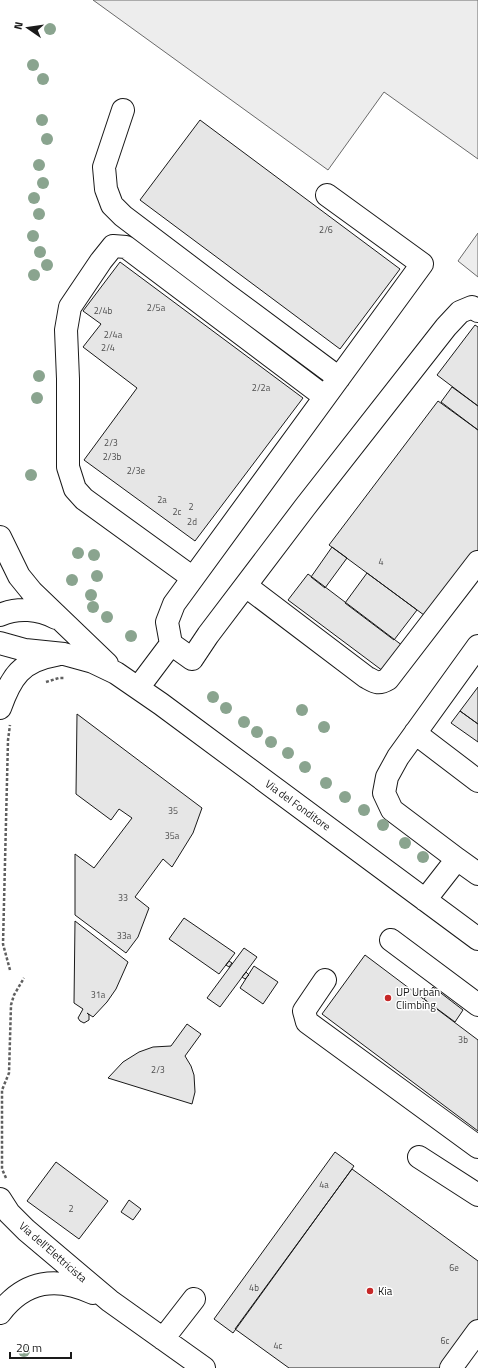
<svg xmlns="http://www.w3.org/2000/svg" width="478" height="1368" viewBox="0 0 478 1368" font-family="'Titillium Web',sans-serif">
<rect width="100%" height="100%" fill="#fff"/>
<path fill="#ededed" stroke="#6a6a6a" d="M93,0H478V159L384,92L328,170Z
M478,233V277L458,261Z"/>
<path fill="#e6e6e6" stroke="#1a1a1a" d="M200,120L400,269L340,349L140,200Z
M120,262L303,398L195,541L84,460L137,388L83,347L101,324L83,311Z
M475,325L478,327V406L437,375Z
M452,387L478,406V430L441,402Z
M438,401L478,430V551L428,618L329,545Z
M332,547L347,558L325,588L311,577Z
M367,573L417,610L394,640L345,603Z
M308,574L407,649L387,674L288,600Z
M478,687V724L460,711Z
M460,711L478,724V742L451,723Z
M77,714L202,808L193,833L172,867L163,859L135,897L149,908L138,937L126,953L75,915V854L94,868L132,818L119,809L111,820L76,794Z
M184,918L235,953L219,974L169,939Z
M75,921L128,962L116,989L107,1002L93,1017L87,1013L89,1015V1020L84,1023L80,1021L78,1018L83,1009L74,1003Z
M244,948L257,957L220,1007L207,998Z
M365,955L478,1040V1131L322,1014Z
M229,961L232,963L229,967L226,965Z
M254,966L278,982L263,1004L240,988Z
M246,972L249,975L245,979L242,977Z
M433,987L463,1010L455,1022L424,999Z
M187,1024L201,1034L185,1056L191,1066L194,1075L195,1092L192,1104L108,1078L123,1062L139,1052L153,1047L171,1046Z
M335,1152L354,1166L233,1333L214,1319Z
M56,1162L108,1201L79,1239L27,1201Z
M352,1169L478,1261V1321L443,1368H289L235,1329Z
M129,1200L141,1209L133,1220L121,1212Z"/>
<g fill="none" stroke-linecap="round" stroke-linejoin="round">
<g stroke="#1a1a1a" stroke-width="24">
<path id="minor" d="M123,110L104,167L106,189L112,205L123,216L226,294L339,378
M327,195L422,264L174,604L167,622L171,644L192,659L208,635L305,507L446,327L460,312L472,307L478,311
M0,537L19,576L32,592L107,664
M193,578L84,499L75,489L68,467V379L66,330L70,307L101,261L113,246L126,247L325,397
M246,586L366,677C375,682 378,685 388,679L478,562
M0,615C18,607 39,609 56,618
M0,643L25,650L64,654L93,662L116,673L161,704L478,939
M138,688L171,644
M0,708C11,677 21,661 56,655
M415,733L478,781
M457,859L478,874
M425,900L457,859L392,810L384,793L387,777L398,757L478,646
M391,940L478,1005
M325,980L304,1011L307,1022L478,1147
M419,1157L478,1195
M0,1199L9,1213L26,1230L110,1301L204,1368
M0,1313C25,1280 57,1276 93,1293
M163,1339L194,1299
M451,1368L478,1331"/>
</g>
<path stroke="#5f5f5f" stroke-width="2.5" stroke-dasharray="3 2" stroke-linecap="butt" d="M46,682L59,678H65
M10,970L3,944L8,740L10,725
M6,1178L2,1169V1090L9,1073L11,1005L14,995L24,978"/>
<use href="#minor" stroke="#fff" stroke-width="22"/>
</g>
<g fill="#8aa48f">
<circle cx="50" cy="29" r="6"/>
<circle cx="33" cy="65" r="6"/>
<circle cx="43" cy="79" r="6"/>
<circle cx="42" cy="120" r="6"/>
<circle cx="47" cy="139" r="6"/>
<circle cx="39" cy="165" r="6"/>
<circle cx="43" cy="183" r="6"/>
<circle cx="34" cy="198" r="6"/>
<circle cx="39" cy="214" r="6"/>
<circle cx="33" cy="236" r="6"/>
<circle cx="40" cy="252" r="6"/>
<circle cx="47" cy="265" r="6"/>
<circle cx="34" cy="275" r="6"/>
<circle cx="39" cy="376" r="6"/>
<circle cx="37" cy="398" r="6"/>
<circle cx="31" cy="475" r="6"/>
<circle cx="78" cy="553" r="6"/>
<circle cx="94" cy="555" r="6"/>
<circle cx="97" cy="576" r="6"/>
<circle cx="72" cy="580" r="6"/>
<circle cx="91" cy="595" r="6"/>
<circle cx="93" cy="607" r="6"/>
<circle cx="107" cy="617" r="6"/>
<circle cx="131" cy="636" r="6"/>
<circle cx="213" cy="697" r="6"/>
<circle cx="226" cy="708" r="6"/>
<circle cx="302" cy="710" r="6"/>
<circle cx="244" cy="722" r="6"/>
<circle cx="324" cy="727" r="6"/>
<circle cx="257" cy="732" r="6"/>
<circle cx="271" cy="742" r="6"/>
<circle cx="288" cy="753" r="6"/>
<circle cx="305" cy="767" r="6"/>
<circle cx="326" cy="783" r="6"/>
<circle cx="345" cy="797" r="6"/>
<circle cx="364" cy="810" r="6"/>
<circle cx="383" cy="825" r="6"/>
<circle cx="405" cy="843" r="6"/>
<circle cx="423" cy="857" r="6"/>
<circle cx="24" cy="1351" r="6"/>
</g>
<g fill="#c62828" stroke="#fff" stroke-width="1.5">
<circle cx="388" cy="998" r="4"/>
<circle cx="370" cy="1291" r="4"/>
</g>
<g text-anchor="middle" stroke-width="3" stroke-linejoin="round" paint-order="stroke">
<g font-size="9" fill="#4d4d4d">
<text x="326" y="233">2/6</text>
<text x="156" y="311">2/5a</text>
<text x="103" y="314">2/4b</text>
<text x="113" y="338">2/4a</text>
<text x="108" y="351">2/4</text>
<text x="261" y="391">2/2a</text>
<text x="111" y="446">2/3</text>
<text x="112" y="460">2/3b</text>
<text x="136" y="474">2/3e</text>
<text x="162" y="503">2a</text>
<text x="191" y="510">2</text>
<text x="177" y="515">2c</text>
<text x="192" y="525">2d</text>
<text x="381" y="565">4</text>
<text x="173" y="814">35</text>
<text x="172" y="839">35a</text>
<text x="123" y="901">33</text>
<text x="124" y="939">33a</text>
<text x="98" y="998">31a</text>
<text x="463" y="1043">3b</text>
<text x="158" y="1073">2/3</text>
<text x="324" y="1188">4a</text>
<text x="71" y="1212">2</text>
<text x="454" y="1271">6e</text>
<text x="254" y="1291">4b</text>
<text x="445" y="1344">6c</text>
<text x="278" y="1349">4c</text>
</g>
<g font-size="11" fill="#1a1a1a" stroke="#fff">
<text transform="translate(298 805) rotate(36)" y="4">Via del Fonditore</text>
<text transform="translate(53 1252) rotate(41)" y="4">Via dell'Elettricista</text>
</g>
<g font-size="11" fill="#1a1a1a" stroke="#fff" text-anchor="start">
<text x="396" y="996">UP Urban<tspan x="396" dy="13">Climbing</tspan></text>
<text x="378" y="1295">Kia</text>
</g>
</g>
<g transform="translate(28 28) rotate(283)" stroke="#ffffff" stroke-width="3" paint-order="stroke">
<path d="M0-3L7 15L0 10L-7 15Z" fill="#1a1a1a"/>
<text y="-6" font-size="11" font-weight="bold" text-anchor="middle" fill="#1a1a1a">N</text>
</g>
<path d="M10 1352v6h61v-6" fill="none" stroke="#1a1a1a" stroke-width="2"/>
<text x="16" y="1352" font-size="12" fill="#1a1a1a" stroke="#ffffff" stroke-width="3" paint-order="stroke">20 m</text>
</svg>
